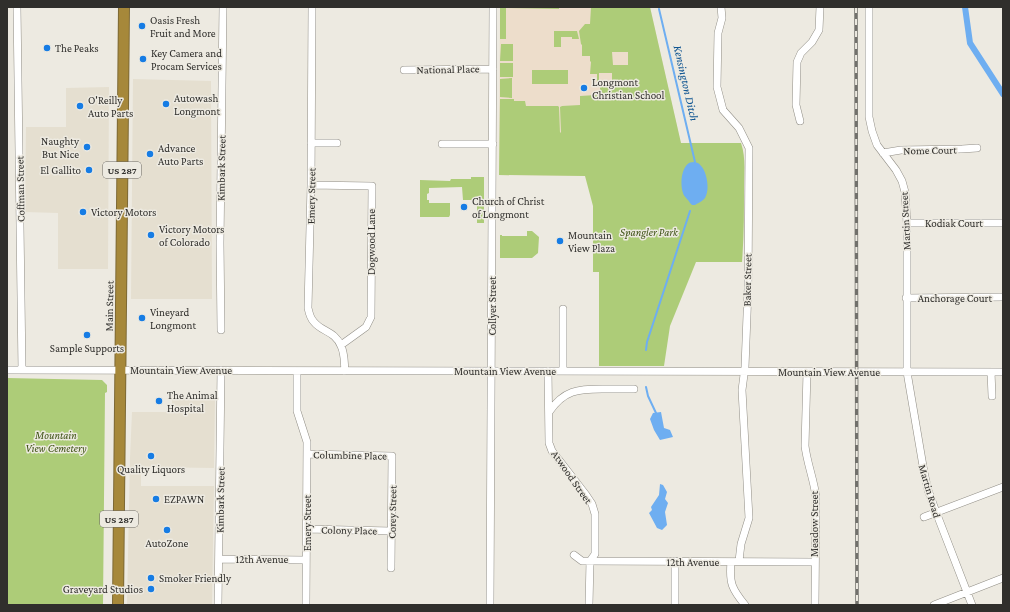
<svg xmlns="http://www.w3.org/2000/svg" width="1010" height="612" viewBox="0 0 1010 612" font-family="'Crimson Pro',serif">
<rect width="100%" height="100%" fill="#edeae1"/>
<path fill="#e5dfd0" d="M133,79L211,81L212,299H131Z
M109,87L108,269H58V213L25,212L26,127H66V88Z
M172,398H215L214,468L141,467V486H214L212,605H127L130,458L132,412H172Z"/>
<path fill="#edddcb" d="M500,7H650L683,153L585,176L499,175Z"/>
<path fill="#adcc78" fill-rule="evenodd" d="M500,7H559V9L506,8V39H500Z
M591,7H650L681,143H741C746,157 744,172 744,187C744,212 744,237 742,262H696L670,326L664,366H599V272H593V206L585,176L499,175L500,99H514V101H525L526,106H558L559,107L560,133L561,132L560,107L562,106L580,105V96L596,95V91H600V84H612V73H599V82H597V74H590L591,62L590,61V56H582V45L581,44L579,31L585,24H590ZM612,52H628V65H613Z
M554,31H577L579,39H572V37H561V47H554Z
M501,44H513V61H500Z
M500,63H513V77H500Z
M532,70H568V84H532Z
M512,78V98L500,97V79Z
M471,177H484V223H477V217H476V212H477V200H463L462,187L429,188V193L427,194V200H429V203H450V215L449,217H420V180L450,181L451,179H471Z
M527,231H532L539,237L538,253L532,258H500V235H502V236H527Z
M7,378L102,380L107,385V392L105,393L103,605H7Z"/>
<path fill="#6eaef1" d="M695,162C706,164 711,188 705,198C703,201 698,203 695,205H692L690,203C688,199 684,197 683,193C680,185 681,168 689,163C690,162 694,162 695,162Z
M661,412L664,428L670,430L673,437L660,440L654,430L650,419L653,413Z
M660,484L663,485L667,492L665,499L668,503L665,512L667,525L662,530L657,528L649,513L652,510L651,507L659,495Z"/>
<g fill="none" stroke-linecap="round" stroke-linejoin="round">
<path stroke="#6eaef1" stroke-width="2" d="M659,9L695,162
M646,350L647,342L690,211
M646,387L648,396L656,413"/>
<path stroke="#6eaef1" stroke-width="6" d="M965,7L970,43L1003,94"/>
<g stroke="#918e86" stroke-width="8">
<path id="minor" d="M17,7L22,370
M312,7L311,185L308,308C309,313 310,318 314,322C322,332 335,331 341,346C345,354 344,363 345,371
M721,7L722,18L718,33L717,87L723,110L739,128L749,148L748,289L745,367L742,390L749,518L741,544L739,561
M869,7V117L872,131L877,145L896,170L902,181L905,192L907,223V372L924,472L928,490L936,512L972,605
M404,70L493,69
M800,121L796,105L797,62L801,53L812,42L819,30L820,7
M311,143H337
M442,144H493
M883,153L901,150L962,149L977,148
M311,185L372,186L371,317L366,327L341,345
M907,223H1002
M906,298L1003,297
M221,330L220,243L223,7
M7,370L1003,372
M297,371V411L307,442L306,605
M548,371L549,443L552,451L586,495L592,504L595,514V554L590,561L589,605
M563,371V309
M807,372L805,446C807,463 814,480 816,497L815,605
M991,372L992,396
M549,412C564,390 578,389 602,389C613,389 623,389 634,389
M307,454L392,456L391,568
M924,517L1003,487
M307,529L391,531
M574,555L582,561L814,562
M219,559L306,560
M675,561V605
M731,562C729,583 732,589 745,605
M218,605L221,370
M490,605L493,7
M934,605L1003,578"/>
</g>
<g stroke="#7d6935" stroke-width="12">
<path id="highway" d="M118,605L124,7"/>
</g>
<use href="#minor" stroke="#fff" stroke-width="7"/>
<use href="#highway" stroke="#a6883a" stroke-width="10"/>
<g stroke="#71706b" stroke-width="3.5">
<path id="rail" d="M856,7L857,605"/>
</g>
<use href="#rail" stroke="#edeae1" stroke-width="2" stroke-dasharray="6" stroke-linecap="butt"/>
</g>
<g fill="#167ce4" stroke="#edeae1" stroke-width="1.5">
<circle cx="142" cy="26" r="4"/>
<circle cx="47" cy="48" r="4"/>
<circle cx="143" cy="59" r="4"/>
<circle cx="584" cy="88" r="4"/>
<circle cx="166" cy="104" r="4"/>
<circle cx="80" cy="106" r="4"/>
<circle cx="87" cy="147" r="4"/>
<circle cx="150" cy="154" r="4"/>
<circle cx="89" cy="170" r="4"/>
<circle cx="464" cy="207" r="4"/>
<circle cx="83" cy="212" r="4"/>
<circle cx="151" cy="235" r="4"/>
<circle cx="560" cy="241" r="4"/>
<circle cx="142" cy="318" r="4"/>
<circle cx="87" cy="335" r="4"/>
<circle cx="159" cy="401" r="4"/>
<circle cx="151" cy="456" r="4"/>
<circle cx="156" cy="499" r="4"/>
<circle cx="167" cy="530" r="4"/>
<circle cx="151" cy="578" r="4"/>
<circle cx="151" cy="589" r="4"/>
</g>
<g text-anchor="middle" stroke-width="3" stroke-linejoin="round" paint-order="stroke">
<g fill="#edeae1" stroke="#696762" stroke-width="1">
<rect x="103" y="162" width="38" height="16" rx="3"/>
<rect x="100" y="511" width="38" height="16" rx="3"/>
</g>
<g font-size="10" font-weight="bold" fill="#302f2c">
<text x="122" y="174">US 287</text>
<text x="119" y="523">US 287</text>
</g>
<g font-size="11" fill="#302f2c" stroke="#edeae1" text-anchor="start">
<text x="150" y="24">Oasis Fresh<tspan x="150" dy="13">Fruit and More</tspan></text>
<text x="55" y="52">The Peaks</text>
<text x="151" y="57">Key Camera and<tspan x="151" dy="13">Procam Services</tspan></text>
<text x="592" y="86">Longmont<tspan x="592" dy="13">Christian School</tspan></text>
<text x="174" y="102">Autowash<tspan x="174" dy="13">Longmont</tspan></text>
<text x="88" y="104">O'Reilly<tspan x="88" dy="13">Auto Parts</tspan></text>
<text x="79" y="145" text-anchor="end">Naughty<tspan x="79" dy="13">But Nice</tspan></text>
<text x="158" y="152">Advance<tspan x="158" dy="13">Auto Parts</tspan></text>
<text x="81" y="174" text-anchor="end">El Gallito</text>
<text x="472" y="205">Church of Christ<tspan x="472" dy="13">of Longmont</tspan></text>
<text x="91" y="216">Victory Motors</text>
<text x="159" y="233">Victory Motors<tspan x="159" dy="13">of Colorado</tspan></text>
<text x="568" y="239">Mountain<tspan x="568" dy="13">View Plaza</tspan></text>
<text x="150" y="316">Vineyard<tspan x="150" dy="13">Longmont</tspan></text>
<text x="87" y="352" text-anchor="middle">Sample Supports</text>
<text x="167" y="399">The Animal<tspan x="167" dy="13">Hospital</tspan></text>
<text x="151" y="473" text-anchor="middle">Quality Liquors</text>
<text x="164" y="503">EZPAWN</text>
<text x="167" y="547" text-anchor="middle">AutoZone</text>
<text x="159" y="582">Smoker Friendly</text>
<text x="143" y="593" text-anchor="end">Graveyard Studios</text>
</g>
<g font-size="11" fill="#302f2c" stroke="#edeae1">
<text transform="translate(448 69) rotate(-1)" y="4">National Place</text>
<text transform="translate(930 150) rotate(-1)" y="4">Nome Court</text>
<text transform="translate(221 168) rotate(-89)" y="4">Kimbark Street</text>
<text transform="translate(20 189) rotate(-91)" y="4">Coffman Street</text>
<text transform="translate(311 196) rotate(-89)" y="4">Emery Street</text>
<text transform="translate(905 221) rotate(-93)" y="4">Martin Street</text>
<text x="954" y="227">Kodiak Court</text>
<text transform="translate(371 242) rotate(-90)" y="4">Dogwood Lane</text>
<text transform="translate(747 280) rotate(-89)" y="4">Baker Street</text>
<text x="955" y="302">Anchorage Court</text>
<text transform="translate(109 306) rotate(-89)" y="4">Main Street</text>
<text transform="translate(492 306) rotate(-90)" y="4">Collyer Street</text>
<text x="181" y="374">Mountain View Avenue</text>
<text x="505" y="375">Mountain View Avenue</text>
<text x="829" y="376">Mountain View Avenue</text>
<text transform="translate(350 455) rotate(1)" y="4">Columbine Place</text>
<text transform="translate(572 477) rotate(55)" y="4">Atwood Street</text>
<text transform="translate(930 491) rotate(74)" y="4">Martin Road</text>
<text transform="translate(220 500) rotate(-89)" y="4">Kimbark Street</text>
<text transform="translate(392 512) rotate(-89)" y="4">Corey Street</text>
<text transform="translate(307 523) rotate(-90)" y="4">Emery Street</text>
<text transform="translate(814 524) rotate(-90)" y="4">Meadow Street</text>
<text transform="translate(349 530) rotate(1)" y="4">Colony Place</text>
<text x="262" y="563">12th Avenue</text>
<text x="693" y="566">12th Avenue</text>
</g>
<g font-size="11" font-style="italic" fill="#3d5113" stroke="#edeae1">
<text x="649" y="236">Spangler Park</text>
<text x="56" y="439">Mountain<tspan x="56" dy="13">View Cemetery</tspan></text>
</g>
<g font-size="12" font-style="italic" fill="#115692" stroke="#edeae1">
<text transform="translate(686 83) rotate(77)" y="4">Kensington Ditch</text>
</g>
</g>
<rect width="1010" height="612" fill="none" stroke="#302f2c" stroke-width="16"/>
</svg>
